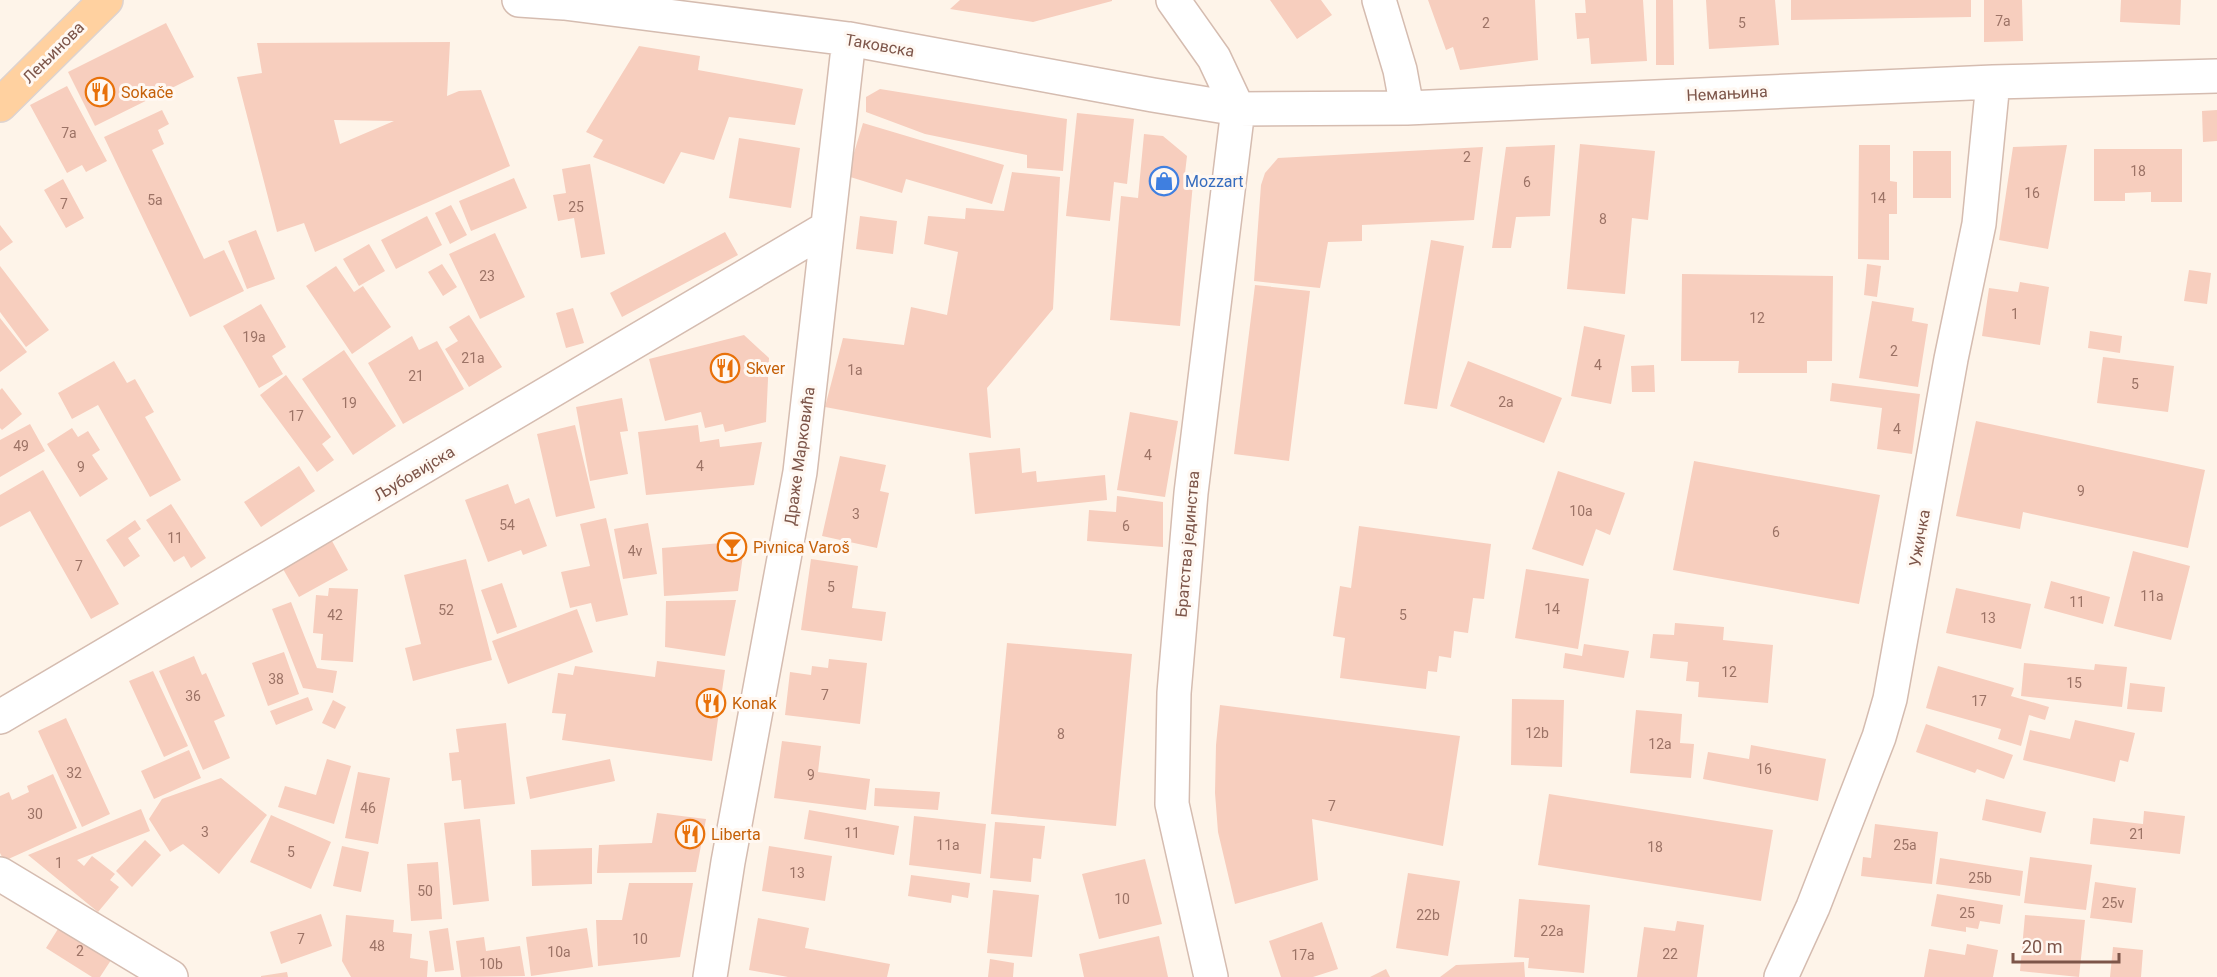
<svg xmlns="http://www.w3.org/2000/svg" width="2217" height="977" viewBox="0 0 2217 977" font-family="Roboto,sans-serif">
<rect width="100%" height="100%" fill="#fef4e9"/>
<path fill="#f7cebe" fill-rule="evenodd" d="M960,0H1112V1L1033,22L950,9Z
M1270,0H1321L1332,15L1297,39Z
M1428,0H1535L1538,60L1460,70L1453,47L1446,50Z
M1585,0H1643L1647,61L1591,64L1589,38L1577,39L1575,13H1586Z
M1656,0H1673L1674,65H1656Z
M1706,0H1775L1779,45L1709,49Z
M1791,0H1971V17L1791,20Z
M1984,0H2022L2023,41L1984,42Z
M2121,0H2181L2180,25L2120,22Z
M166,23L194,77L95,126L68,72Z
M450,42L447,96L459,91L481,90L510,166L315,252L304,223L277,232L237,77L262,73L257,43ZM334,120L394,121L340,144Z
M639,46L700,56L698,70L803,89L795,125L729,117L714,160L681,152L664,184L593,157L603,140L586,132Z
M67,86L107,161L86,172L82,165L67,173L30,105Z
M880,89L1067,119L1063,171L1027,168V155L925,134L866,112V97Z
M162,110L169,124L158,130L164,144L152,150L204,259L224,250L244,291L190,317L104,137Z
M2217,110V141L2203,142L2202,111Z
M1077,113L1134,119L1127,184L1114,182L1110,221L1066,216Z
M863,123L1004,165L992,204L906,179L902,193L847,176Z
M1144,134L1163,136L1187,156L1184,182L1193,183L1180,326L1110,320L1121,196L1138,198Z
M739,138L800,148L791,208L729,198Z
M1580,144L1655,151L1648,220L1632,218L1625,294L1567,289Z
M1555,145L1550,216L1516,217L1511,248H1492L1506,147Z
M1859,145H1890V181L1897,182V214H1889V260L1858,259Z
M2067,145L2048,249L1999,240L2013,147Z
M1483,147L1474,220L1362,225V241L1328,242L1320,288L1254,281L1261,185L1265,173L1278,158Z
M2094,149H2182V202H2151V192L2125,193V201H2094Z
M1913,151H1951V198H1913Z
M590,164L605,254L581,258L574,218L558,221L553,195L566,193L562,169Z
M1012,172L1060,177L1053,309L987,388L991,438L825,407L843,338L904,345L911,307L947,315L958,252L924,244L928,216L965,219L966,208L1004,211Z
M514,178L527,208L471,231L459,201Z
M63,179L84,218L66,228L44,190Z
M451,205L467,235L450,244L435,213Z
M427,216L442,245L396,269L381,240Z
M860,216L897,221L893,254L856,249Z
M0,225L13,242L0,251Z
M256,230L275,279L247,289L228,241Z
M725,232L738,255L622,317L610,293Z
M495,233L525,297L480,319L449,254Z
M1431,240L1464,246L1437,409L1404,404Z
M369,244L385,271L359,286L343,259Z
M442,264L457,287L443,296L428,272Z
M1867,264L1881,266L1877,297L1864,295Z
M0,266L49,330L26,347L0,312Z
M336,266L354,292L363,286L391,327L352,354L306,286Z
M2189,270L2211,273L2207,304L2184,301Z
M1682,274L1833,276L1832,361H1807V373H1738L1739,361H1681Z
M2020,282L2049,287L2040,345L1982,336L1989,288L2018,292Z
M1255,285L1310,291L1289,461L1234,454Z
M1872,301L1914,308L1912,321L1928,324L1918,387L1859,378Z
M261,304L286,347L272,356L283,374L259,388L223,326Z
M573,308L584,343L566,348L556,313Z
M469,315L502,367L469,387L445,349L458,341L449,327Z
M0,318L27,352L0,372Z
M1584,326L1625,335L1611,404L1571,396Z
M2090,331L2122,336L2120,353L2088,348Z
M744,335L769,358L766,422L725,432L723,424L705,428L701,412L665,421L649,359Z
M412,336L419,350L437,341L464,389L403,424L368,363Z
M344,350L396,426L353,455L302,379Z
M2103,357L2174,366L2168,412L2097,403Z
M114,361L127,383L135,379L154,412L145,417L181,480L150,497L98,405L72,419L58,393Z
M1468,361L1562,398L1544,443L1450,406Z
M1654,365L1655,392H1632L1631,366Z
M286,375L331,437L322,444L334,460L317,472L260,395Z
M1832,383L1920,394L1912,454L1877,449L1882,408L1830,401Z
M2,388L22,414L2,430L0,428V390Z
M622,398L628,431L620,432L628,474L590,481L576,407Z
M1130,412L1178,421L1165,497L1117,490Z
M1976,421L2205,470L2188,548L2023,512L2020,529L1956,516Z
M30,424L45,451L0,477V440Z
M575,425L595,508L556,517L537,434Z
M698,425L700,442L719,439L720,447L762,442L754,485L646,495L638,432Z
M72,428L78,437L88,431L100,450L92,455L108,479L80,497L47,444Z
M1020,448L1022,473L1036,471L1037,482L1105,475L1107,500L975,514L969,453Z
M840,456L886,465L880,491L889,493L877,548L822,536Z
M1694,461L1880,495L1859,604L1673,570Z
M299,466L315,491L261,527L244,502Z
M43,470L119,604L91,619L30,511L0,527V495Z
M1558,471L1625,493L1610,535L1596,529L1583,566L1532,549Z
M508,484L515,504L529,498L547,546L523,555L521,550L488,562L465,500Z
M1117,496L1163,502V547L1087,541L1089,510L1116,512Z
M171,504L206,558L191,568L184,556L174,562L146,520Z
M606,518L628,615L596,622L591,603L570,608L561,572L590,566L580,524Z
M135,520L141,529L128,538L140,556L124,567L106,540Z
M648,523L657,574L623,579L614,529Z
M1359,526L1491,544L1484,599L1473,598L1468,633L1454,631L1451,658L1439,656L1437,672L1428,671L1426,689L1340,678L1345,638L1333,636L1340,586L1351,588Z
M332,541L348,570L299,597L283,569Z
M745,541L738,591L664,596L662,548Z
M2133,551L2190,566L2171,640L2114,626Z
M466,559L492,660L413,681L405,648L421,644L404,575Z
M811,559L858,566L852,608L886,612L882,641L801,630Z
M1526,569L1589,579L1578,649L1515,638Z
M2051,581L2110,597L2103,624L2044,608Z
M502,583L517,627L497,634L481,590Z
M329,588L358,589L353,662L321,660L323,634L313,633L316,595L328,596Z
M1956,588L2031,604L2021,649L1946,633Z
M736,600L725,656L665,647L666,601Z
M291,602L317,668L337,671L333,693L303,688L272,609Z
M577,609L593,652L508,684L492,641Z
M1675,623L1724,627L1723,640L1773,645L1768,703L1698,697L1699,682L1686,681L1688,662L1650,658L1653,634L1674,635Z
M1007,643L1132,654L1116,826L991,814Z
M1584,644L1629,651L1624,678L1563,668L1565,653L1582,656Z
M284,652L299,694L268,706L252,663Z
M194,656L202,675L206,673L225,716L214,721L230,758L203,770L159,671Z
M829,659L867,663L860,724L785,715L790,672L811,675L812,666L828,668Z
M657,661L725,670L712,761L562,740L566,714L552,713L558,673L573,675L575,666L655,677Z
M2024,663L2094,670L2095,664L2127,667L2122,707L2021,696Z
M1938,666L2014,688L2011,696L2049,707L2045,720L2029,715L2021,746L1998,739L2001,729L1926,708Z
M153,671L188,746L164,757L129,681Z
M2130,683L2165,687L2162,712L2127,709Z
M308,697L313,710L276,725L270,711Z
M1512,699L1564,700L1562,767L1511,765Z
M333,700L346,707L335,729L322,723Z
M1220,705L1460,736L1443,846L1312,819L1318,880L1235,904L1218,832L1215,793L1216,745Z
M1636,710L1682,714L1680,743L1694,744L1691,778L1630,773Z
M66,718L110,814L82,827L38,731Z
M2075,720L2135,733L2128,762L2120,760L2115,782L2023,760L2030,730L2070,739Z
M506,723L515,804L464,809L461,780L452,781L449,753L459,752L456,729Z
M1926,724L2013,755L2004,779L1977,769L1975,773L1916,752Z
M782,741L821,746L818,772L870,779L866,810L774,798Z
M1751,745L1826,759L1818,801L1703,779L1708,752L1749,759Z
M189,750L201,778L154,799L141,771Z
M327,759L351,766L334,824L278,807L285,786L316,795Z
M610,759L615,781L530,799L526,777Z
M358,772L390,778L378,844L345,838Z
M53,774L77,828L4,861L0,853V796L9,792L12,800L29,792L27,786Z
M221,778L267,815L219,874L183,844L170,852L149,819L162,799Z
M875,788L940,792L938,810L874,806Z
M1549,794L1773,830L1761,901L1538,865Z
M1986,799L2046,812L2041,833L1982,820Z
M141,809L150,831L77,860L84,866L92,856L115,874L110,880L119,887L98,912L28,855Z
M809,810L899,826L894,855L804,839Z
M2144,811L2185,816L2180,854L2090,844L2093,818L2143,824Z
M657,813L706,819L696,872L597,873L599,845L652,843Z
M271,815L331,842L311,889L250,862Z
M914,816L986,824L981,874L909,865Z
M480,819L489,901L453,905L444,823Z
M995,822L1045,826L1041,859L1033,858L1031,882L990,878Z
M1875,824L1938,832L1932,884L1861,876L1863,857L1871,858Z
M145,840L161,855L132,887L116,871Z
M342,846L369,852L361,892L333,886Z
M769,846L832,856L825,901L762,891Z
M592,848V884L532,886L531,850Z
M2030,857L2092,865L2086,910L2024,903Z
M1940,858L2023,871L2020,896L1936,884Z
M1145,859L1162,924L1099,939L1082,874Z
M438,862L442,919L411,921L407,864Z
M1408,873L1460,881L1448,956L1396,948Z
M911,875L970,883L968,898L952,895L951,903L908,896Z
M2095,882L2136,888L2132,923L2090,918Z
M629,883H693L680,957L598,966L596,920H622Z
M993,890L1039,895L1032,957L987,953Z
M1937,894L2003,905L2000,924L1980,921L1978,929L1966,927V932L1931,926Z
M1519,899L1590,905L1584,973L1528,968L1529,958L1514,957Z
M321,914L332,946L281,964L270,932Z
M346,915L394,920L393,932L412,934L410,958L428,961L427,977H351L342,961Z
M2025,915L2085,920L2079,977L2020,971Z
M758,918L809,928L805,948L890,964L887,977H788L749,970Z
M63,921L115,954L100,977H92L46,948Z
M1677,921L1704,925L1697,977H1637L1644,927L1675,931Z
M1322,922L1338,969L1313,977H1281L1269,941Z
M448,928L454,970L435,972L429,931Z
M587,928L593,967L531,976L526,937Z
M1159,936L1168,977H1084L1079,954Z
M484,937L486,951L520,946L525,976L461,977L456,941Z
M1967,944L1998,950L1993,977H1924L1929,949L1965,955Z
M2113,947L2143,950L2141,977H2110Z
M990,959L1014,963L1013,977H988Z
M1524,962L1525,977H1440L1456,965Z
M1386,969L1390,977H1370Z
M287,972L288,977H261V976Z"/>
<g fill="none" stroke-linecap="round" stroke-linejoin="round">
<g stroke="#d5bcb0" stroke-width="36">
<path id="minor" d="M519,0L564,3L849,39L1153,95L1238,109L1407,108L1993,82L2217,76
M1173,0L1214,58L1238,109
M1379,0L1400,70L1407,108
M0,717L827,228
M0,874L171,977
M710,977L728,862L800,472L849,39
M1211,977L1172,804L1174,693L1191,493L1238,109
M1781,977L1813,907L1879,737L1890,699L1951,359L1979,224L1993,82"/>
</g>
<g stroke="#ddd3d0" stroke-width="36">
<path id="major" d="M0,105L106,0"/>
</g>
<use href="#minor" stroke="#fff" stroke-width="33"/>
<use href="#major" stroke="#ffd1a0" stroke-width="33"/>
</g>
<defs>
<g id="restaurant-ring" transform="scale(1.5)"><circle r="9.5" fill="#fff8f2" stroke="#e8710a" stroke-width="1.5"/><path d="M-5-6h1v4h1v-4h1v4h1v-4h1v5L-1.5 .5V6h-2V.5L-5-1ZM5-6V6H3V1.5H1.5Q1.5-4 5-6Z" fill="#e8710a"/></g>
<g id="shop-ring" transform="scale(1.5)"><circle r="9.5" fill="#fff8f2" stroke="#3f7fe0" stroke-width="1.5"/><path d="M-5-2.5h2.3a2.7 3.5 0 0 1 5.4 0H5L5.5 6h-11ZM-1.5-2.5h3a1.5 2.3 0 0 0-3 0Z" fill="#3f7fe0"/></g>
<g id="bar-ring" transform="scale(1.5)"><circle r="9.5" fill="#fff8f2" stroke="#e8710a" stroke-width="1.5"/><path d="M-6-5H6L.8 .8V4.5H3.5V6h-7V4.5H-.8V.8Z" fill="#e8710a"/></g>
</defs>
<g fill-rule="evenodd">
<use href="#restaurant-ring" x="100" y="92"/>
<use href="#shop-ring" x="1164" y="181"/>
<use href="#restaurant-ring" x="725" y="368"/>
<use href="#bar-ring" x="732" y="547"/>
<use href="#restaurant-ring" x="711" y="703"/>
<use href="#restaurant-ring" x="690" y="834"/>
</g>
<g text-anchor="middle" stroke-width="6" stroke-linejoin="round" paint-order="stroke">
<g font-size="14" fill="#9c7366">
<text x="2003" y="26">7a</text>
<text x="1486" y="28">2</text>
<text x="1742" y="28">5</text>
<text x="69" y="138">7a</text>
<text x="1467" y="162">2</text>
<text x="2138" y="176">18</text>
<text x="1527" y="187">6</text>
<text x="2032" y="198">16</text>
<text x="1878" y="203">14</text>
<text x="155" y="205">5a</text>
<text x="64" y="209">7</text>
<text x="576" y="212">25</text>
<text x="1603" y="224">8</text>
<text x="487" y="281">23</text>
<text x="2015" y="319">1</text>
<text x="1757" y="323">12</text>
<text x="254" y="342">19a</text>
<text x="1894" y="356">2</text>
<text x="473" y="363">21a</text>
<text x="1598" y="370">4</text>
<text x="855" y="375">1a</text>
<text x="416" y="381">21</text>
<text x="2135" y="389">5</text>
<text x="1506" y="407">2a</text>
<text x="349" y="408">19</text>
<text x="296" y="421">17</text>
<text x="1897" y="434">4</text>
<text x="21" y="451">49</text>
<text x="1148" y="460">4</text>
<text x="700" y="471">4</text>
<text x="81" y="472">9</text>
<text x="2081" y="496">9</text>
<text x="1581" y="516">10a</text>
<text x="856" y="519">3</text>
<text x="507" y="530">54</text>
<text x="1126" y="531">6</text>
<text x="1776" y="537">6</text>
<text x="175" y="543">11</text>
<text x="635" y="556">4v</text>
<text x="79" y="571">7</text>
<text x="831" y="592">5</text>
<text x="2152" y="601">11a</text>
<text x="2077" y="607">11</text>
<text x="1552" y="614">14</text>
<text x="446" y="615">52</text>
<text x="335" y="620">42</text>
<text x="1403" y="620">5</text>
<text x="1988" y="623">13</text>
<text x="1729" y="677">12</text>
<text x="276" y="684">38</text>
<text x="2074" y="688">15</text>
<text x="825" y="700">7</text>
<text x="193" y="701">36</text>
<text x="1979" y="706">17</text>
<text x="1537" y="738">12b</text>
<text x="1061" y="739">8</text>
<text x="1660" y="749">12a</text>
<text x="1764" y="774">16</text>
<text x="74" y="778">32</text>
<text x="811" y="780">9</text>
<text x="1332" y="811">7</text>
<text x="368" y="813">46</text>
<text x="35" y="819">30</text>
<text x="205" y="837">3</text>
<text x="852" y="838">11</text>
<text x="2137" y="839">21</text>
<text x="948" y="850">11a</text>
<text x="1905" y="850">25a</text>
<text x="1655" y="852">18</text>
<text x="291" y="857">5</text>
<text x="59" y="868">1</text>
<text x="797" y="878">13</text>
<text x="1980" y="883">25b</text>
<text x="425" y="896">50</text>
<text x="1122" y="904">10</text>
<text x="2113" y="908">25v</text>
<text x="1967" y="918">25</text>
<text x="1428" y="920">22b</text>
<text x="1552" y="936">22a</text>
<text x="301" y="944">7</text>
<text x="640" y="944">10</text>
<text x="377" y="951">48</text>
<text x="80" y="956">2</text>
<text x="559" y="957">10a</text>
<text x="1670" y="959">22</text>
<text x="1303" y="960">17a</text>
<text x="491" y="969">10b</text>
</g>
<g font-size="16" fill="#7d5549" stroke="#fff8f2">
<text transform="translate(880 45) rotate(10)" y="6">Таковска</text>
<text transform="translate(53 52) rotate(-45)" y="6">Лењинова</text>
<text transform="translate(1727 93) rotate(-3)" y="6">Немањина</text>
<text transform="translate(799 456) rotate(-82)" y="6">Драже Марковића</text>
<text transform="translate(414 473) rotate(-31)" y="6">Љубовијска</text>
<text transform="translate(1919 538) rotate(-80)" y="6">Ужичка</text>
<text transform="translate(1187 544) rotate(-85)" y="6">Братства јединства</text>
</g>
<g font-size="16" fill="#c56008" stroke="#fff8f2" text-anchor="start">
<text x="121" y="98">Sokače</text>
<text x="746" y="374">Skver</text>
<text x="753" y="553">Pivnica Varoš</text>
<text x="732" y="709">Konak</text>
<text x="711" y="840">Liberta</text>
</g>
<g font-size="16" fill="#366cbe" stroke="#fff8f2" text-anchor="start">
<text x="1185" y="187">Mozzart</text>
</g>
</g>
<path d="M2013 953v9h106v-9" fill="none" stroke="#7d5549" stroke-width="3"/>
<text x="2022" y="953" font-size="18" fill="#7d5549" stroke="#fff8f2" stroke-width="4.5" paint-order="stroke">20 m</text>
</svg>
